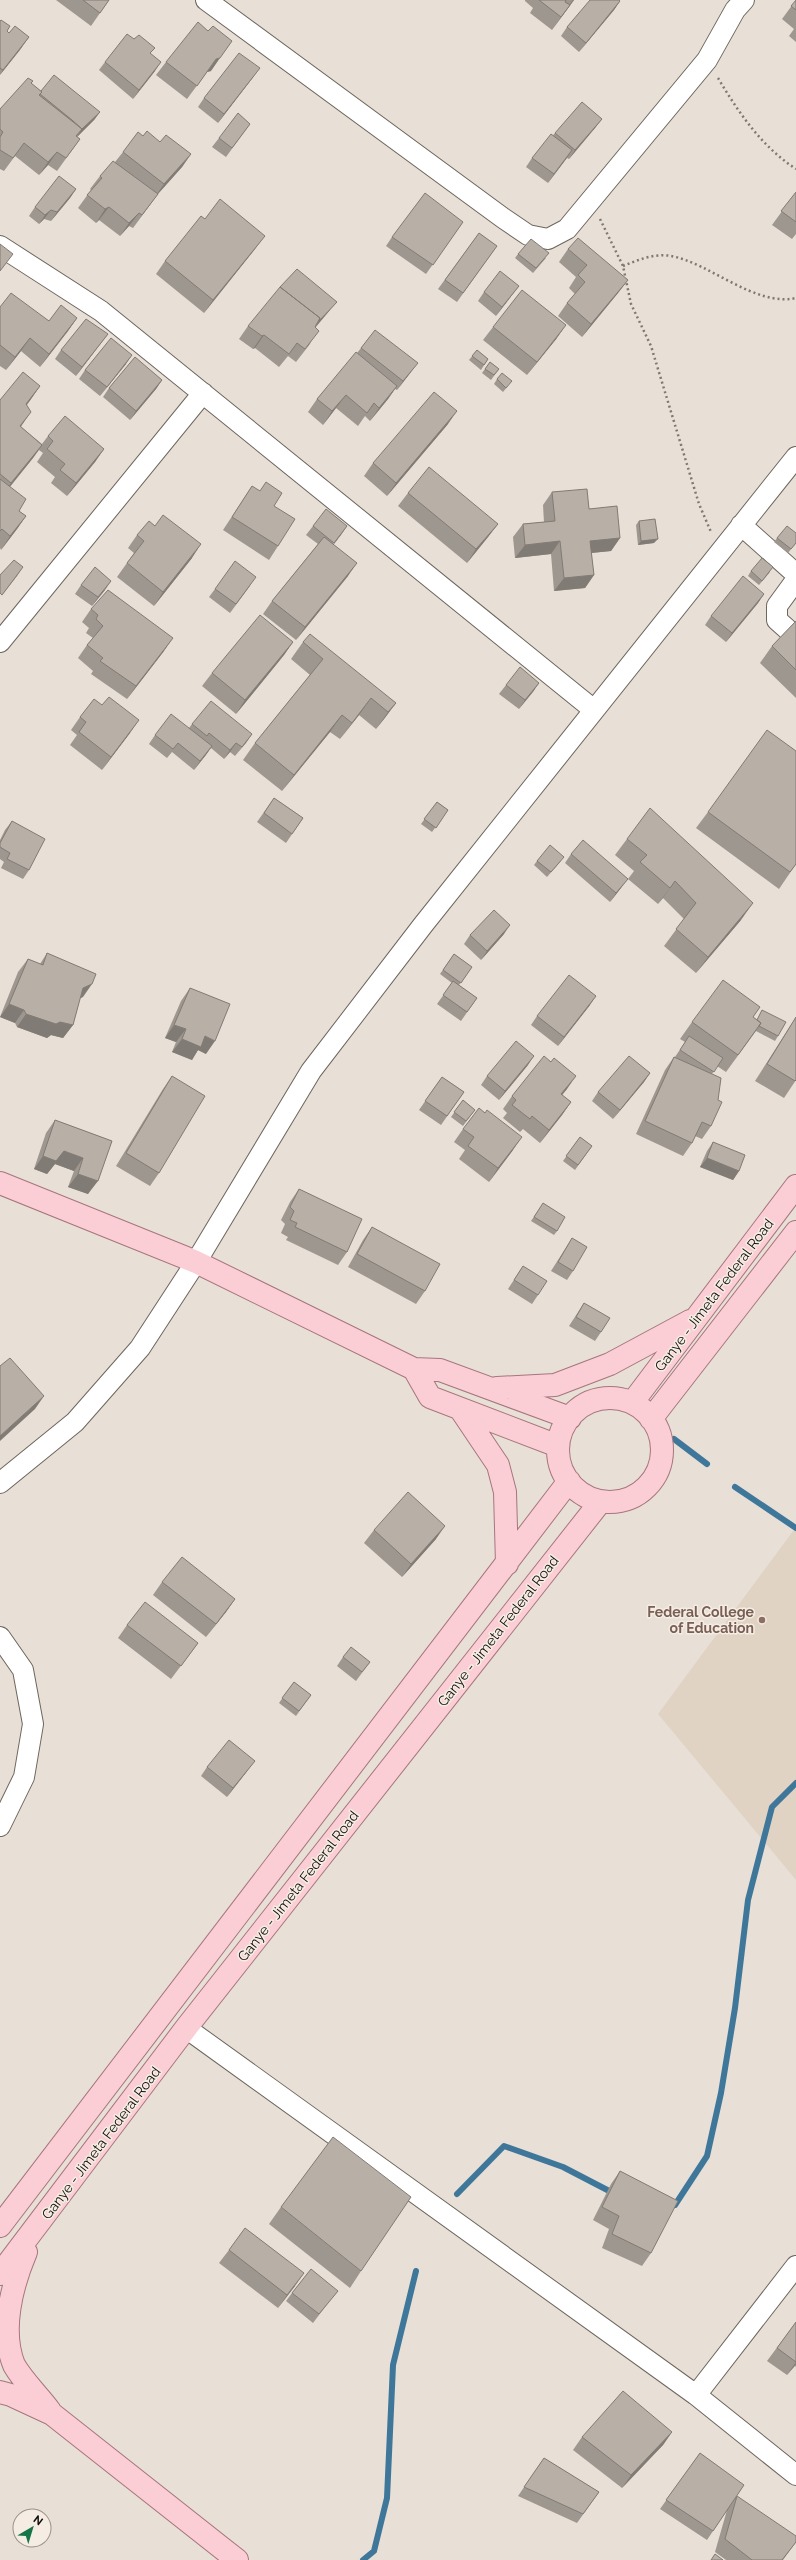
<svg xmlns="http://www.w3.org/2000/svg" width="796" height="2560" viewBox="0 0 796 2560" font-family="Raleway,sans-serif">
<rect width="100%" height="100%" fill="#e8dfd6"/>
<path fill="#e1d3c4" d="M796,1527V1880L658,1714Z"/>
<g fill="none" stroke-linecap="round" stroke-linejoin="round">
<path stroke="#3f779a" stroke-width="6" d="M674,1439L707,1464
M735,1487L796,1528
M457,2194L504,2146L563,2167L615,2194
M669,2206L675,2205L707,2156L721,2093L735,2008L748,1900L772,1807L796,1783
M363,2560L374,2551L387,2498L393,2365L416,2271"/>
<g stroke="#6d665d" stroke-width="22">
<path id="minor" d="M206,0L503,218L528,235L548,239L567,229L707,60L735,10L744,0
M0,246L101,311L594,710
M741,525L796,574
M796,580L777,606V620L796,637
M0,642L203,393
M0,1483L75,1422L140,1348L196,1262L311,1071L423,925L796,457
M0,1637L23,1670L33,1724L24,1777L0,1826
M186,2028L696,2395L796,2475
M696,2395L796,2266"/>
</g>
<g stroke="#a7757d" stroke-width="24">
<path id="major" d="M0,1183L196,1262L414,1369L440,1370L570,1418
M414,1369L430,1397L558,1446
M497,1388L555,1385L610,1364L690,1321
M558 1450a52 52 0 1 1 104 0a52 52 0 1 1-104 0Z
M632,1403L796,1186
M461,1410L498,1465L505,1492L507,1564
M651,1419L796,1232
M0,2226L569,1481
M26,2252C12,2285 0,2330 14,2365C23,2381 39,2396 50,2411
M0,2274L186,2028L601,1501
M0,2392L11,2395L52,2414L237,2560"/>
</g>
<path stroke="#7f7973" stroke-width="2.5" stroke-dasharray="2 3" stroke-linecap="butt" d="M718,78C739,113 761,146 796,169
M600,219L623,266L631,304L651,346L699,504L711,532
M623,266C638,260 654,253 671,256C710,263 755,307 796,298"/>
<use href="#minor" stroke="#fff" stroke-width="20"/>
<use href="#major" stroke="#fbced6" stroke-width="22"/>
</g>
<path fill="#9e9790" d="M56,0H109L91,26Z
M525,0H574L552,30L530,13L533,8L525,1Z
M796,0V42L789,36L794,29L782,19Z
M620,1L614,10L579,52L561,36L567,27Z
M0,21L7,31L9,33L29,37L0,75Z
M150,53L155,71L133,99L99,70L105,62Z
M166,62L211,71L207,72L187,99L156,75Z
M254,76L218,123L198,107L204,98Z
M33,81L31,84L41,91L100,112L94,120L77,137L80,139L57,171L48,165L39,175L15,156L4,171L0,169V109Z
M602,119L595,128L569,159L567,158L548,183L526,167L532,158L555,133Z
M250,124L226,157L212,147L219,138Z
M143,136L160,142L191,154L182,167L157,195L133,228L129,226L120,236L99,220L96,223L78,208L91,190L90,189L100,176L115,162L123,152Z
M76,189L70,198L51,221L44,219L39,224L29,216L35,207Z
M796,192V234L792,239L772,225Z
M463,222L426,274L386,246L392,237Z
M479,233L497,246L457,302L438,289Z
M255,249L204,313L156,274L165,261Z
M568,249L628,280L618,293L582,337L558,316L567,303L575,294L569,288L576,277L559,262Z
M518,254L546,258L533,273L515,258Z
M519,286L496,316L478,301L484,292Z
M0,307L49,321L77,318L68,331L40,367L21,351L6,370L0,366Z
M330,310L315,328L310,344L296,362L288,356L279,367L255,348L253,349L239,339L248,326Z
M493,327L557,338L527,375L483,340Z
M108,334L76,376L55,359L61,350Z
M361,348L411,372L397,390L395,389L388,399L370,421L365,416L358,426L336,408L323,425L308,412L317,399L357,353Z
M477,350L488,359L481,370L469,360Z
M490,362L499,369L491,380L482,373Z
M126,364L100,396L79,379L85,370Z
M497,379L508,386L503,392L494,384Z
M162,380L156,389L130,420L103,397L109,388Z
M40,386L27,405L21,427L42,444L48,436L104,449L95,462L67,496L51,483L55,477L37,462L43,453L39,450L33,458L10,487L19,511L26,516L17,529L1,550L0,548V400Z
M448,424L387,496L364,476L373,463Z
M252,486L274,506L278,546L269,560L223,530Z
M552,492L589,509L620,538L611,551L591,553L594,575L585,588L554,591L551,554L515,558L513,537L523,524L544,522L543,505Z
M408,493L498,524L488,537L467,563L398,506Z
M639,521L654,543L638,545L636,525Z
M313,526H347L333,544L348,576L296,640L263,614L272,601L318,544L306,535Z
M796,533V543L788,553L774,542L777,538Z
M137,535L192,558L154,606L117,577L134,553L128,548Z
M751,571L770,572L759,585L748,576Z
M81,585L105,590L92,606L75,594Z
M250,586L230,613L209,597L215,589Z
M764,594L758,603L726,642L705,625L711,616Z
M91,609L164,651L127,699L91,674L93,671L78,658L87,645L93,638L86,633L89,628L82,622Z
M796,621V698L760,663L772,646Z
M293,642L284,655L236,714L202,686L212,673Z
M303,642L396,703L384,719L376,729L359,715L340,739L330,732L282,791L243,760L255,743L310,675L291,659Z
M539,683L519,709L499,694L506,685Z
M80,717L130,733L102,770L70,745L77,735L71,730Z
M192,724L252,734L235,756L230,752L224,759L211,748L194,770L172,752L167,758L149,744L155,735L189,728Z
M274,798L303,818L286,843L257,822Z
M437,802L448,810L432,832L421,824Z
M708,812L796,864L779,889L696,828Z
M12,821L29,870L23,879L1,868L4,862L0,859V840L5,830Z
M627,839L741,920L696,973L664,946L684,919L663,898L658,904L628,879L634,871L615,855Z
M571,854L621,888L610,902L565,863Z
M537,861H561L547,877L534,865Z
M504,934L481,960L464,944L470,935Z
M47,953L83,997L80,998L73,1025L63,1038L51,1035L47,1038L17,1027L15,1023L0,1017L18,972L28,959L40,964Z
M454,954L472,967L459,985L477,998L461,1021L437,1004L452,983L440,974Z
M190,988L206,1054L198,1050L192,1060L172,1052L176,1042L165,1038L181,1001Z
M590,1005L558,1046L531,1025L537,1016Z
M762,1010L778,1036L775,1041L756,1031L726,1072L717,1066L712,1074L711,1126L702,1139L695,1136L692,1143L683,1156L636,1134L665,1070L674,1057H675L685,1042L680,1039L692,1022L753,1017L757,1020Z
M796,1017V1080L784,1098L755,1081L785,1034Z
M528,1065L499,1100L481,1085L487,1076Z
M650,1073L644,1082L613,1119L592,1101L598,1092Z
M172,1076L159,1173L150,1186L116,1166L163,1089Z
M442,1077L464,1092L441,1125L419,1110Z
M567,1089L562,1095L571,1102L562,1115L540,1143L523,1129L520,1132L503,1118L507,1113L503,1109L512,1096Z
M463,1100L475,1110L463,1126L451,1117Z
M55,1120L112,1141L88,1194L68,1187L74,1171L55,1164L47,1174L34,1169L46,1133Z
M463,1129L513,1150L489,1182L459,1159L465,1150L454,1142Z
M580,1137L592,1146L575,1170L563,1161Z
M713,1142L739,1171L733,1180L700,1167L707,1151Z
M299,1189L347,1252L338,1265L286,1240L288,1237L281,1233L285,1224L281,1220L290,1202Z
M540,1208L557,1231L554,1235L531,1221Z
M372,1227L425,1291L416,1304L348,1267L363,1240Z
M572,1238L573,1271L567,1280L551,1271Z
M523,1266L538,1295L532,1304L508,1289Z
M584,1303L601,1332L595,1341L569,1326Z
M374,1530L436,1539L402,1577L364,1543Z
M162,1582L235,1599L226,1612L206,1637L153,1595Z
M127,1625L198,1643L171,1679L118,1638Z
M343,1657L370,1662L356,1681L337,1666Z
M294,1682L311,1695L296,1716L279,1703Z
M207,1767L248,1770L227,1797L201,1776Z
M620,2171L651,2253L642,2266L602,2248L609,2229L593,2220L611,2184Z
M281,2207L361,2271L350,2288L269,2224Z
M229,2250L295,2286L278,2308L219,2263Z
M338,2291L331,2299L313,2323L286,2301L292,2293Z
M796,2322V2367L795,2366L787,2375L767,2361Z
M672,2432L663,2445L622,2488L573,2450L582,2437Z
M700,2453L736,2497L796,2542L783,2560H726L715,2552L727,2510L707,2540L660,2509Z
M544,2458L599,2492L577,2523L518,2496Z"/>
<path fill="#817b75" d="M573,0H574L552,30L572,1Z
M620,1L614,10L579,52L586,43Z
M29,37L20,50L0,75L3,70Z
M220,58L211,71L207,72L216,59Z
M161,62L155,71L133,99L139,90Z
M260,68L254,76L218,123L224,114Z
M100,112L94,120L76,138L82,129Z
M602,119L595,128L569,159L575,150Z
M572,150L566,159L548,183L554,174Z
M57,152L48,165L39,175L48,162Z
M191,154L182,167L157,195L133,228L164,184Z
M76,189L70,198L51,221L57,212Z
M109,207L99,220L96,223L105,209Z
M51,210L44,219L39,224L45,215Z
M139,213L129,226L120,236L129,223Z
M265,236L255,249L204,313L213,300Z
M628,280L618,293L582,337L591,324Z
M519,286L512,295L496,316L502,307Z
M337,302L330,310L313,330L319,321Z
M77,318L68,331L40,367L49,354Z
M566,325L557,338L527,375L537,362Z
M108,334L101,343L76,376L82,367Z
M264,335L255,348L253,349L262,336Z
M30,338L21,351L6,370L15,357Z
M132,355L126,364L100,396L107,387Z
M418,363L397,390L403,381Z
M162,380L156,389L130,420L136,411Z
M40,386L31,399L17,417L26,404Z
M397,386L388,399L370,421L379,408Z
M346,395L336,408L323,425L332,411Z
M457,411L448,424L387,496L396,483Z
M31,412L22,425L11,439L20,426Z
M42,445L33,458L2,496L11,483Z
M104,449L95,462L67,496L76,483Z
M26,516L17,529L1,550L10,536Z
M498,524L488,537L467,563L476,549Z
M347,526L341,535L328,552L334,543Z
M620,538L611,551L581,554L590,541Z
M658,539L654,543L638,545L641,541Z
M560,541L551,554L515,558L525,545Z
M201,544L192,558L154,606L163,592Z
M357,563L348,576L296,640L305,627Z
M23,567L17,576L0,598Z
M594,575L585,588L554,591L564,578Z
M111,581L105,590L92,606L98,597Z
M764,594L758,603L726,642L732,633Z
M173,638L164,651L127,699L136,686Z
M293,642L284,655L236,714L245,700Z
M539,683L533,692L519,709L525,700Z
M371,698L359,715L340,739L352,723Z
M396,703L384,719L376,729L388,712Z
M342,715L330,732L282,791L294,775Z
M139,720L130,733L102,770L111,757Z
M252,734L246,743L235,756L242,747Z
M236,743L230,752L224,759L230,750Z
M212,746L206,755L194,770L200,761Z
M628,879L621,888L610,902L616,893Z
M675,881L663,898L658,904L670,888Z
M753,903L741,920L696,973L708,957Z
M510,925L504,934L481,960L487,951Z
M92,984L83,997L73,1001L83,988Z
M596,996L590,1005L558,1046L564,1037Z
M9,1004L24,1010L15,1023L0,1017Z
M26,1014L60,1022L73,1025L63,1038L51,1035L47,1038L17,1027Z
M174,1025L186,1029L176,1042L165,1038Z
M205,1036L215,1041L206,1054L198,1050L192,1060L172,1052L182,1039Z
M534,1056L528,1065L499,1100L505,1091Z
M650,1073L644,1082L613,1119L620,1110Z
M576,1076L567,1089L552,1107L561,1094Z
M571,1102L562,1115L540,1143L549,1130Z
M522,1137L513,1150L489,1182L498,1168Z
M64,1151L83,1158L74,1171L55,1164L47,1174L34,1169L43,1156Z
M707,1158L739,1171L733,1180L700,1167Z
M78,1174L98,1181L88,1194L68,1187Z
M44,1396L35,1409L0,1441V1436Z
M445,1526L436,1539L402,1577L411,1564Z
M235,1599L226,1612L206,1637L216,1624Z
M255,1761L227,1797L233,1788Z
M304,2273L295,2286L278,2308L287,2295Z
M796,2362V2364L787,2375Z
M672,2432L663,2445L622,2488L631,2475Z"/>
<path fill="#b8b0a7" stroke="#817b75" d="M83,0H109L100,13Z
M539,0H566L565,2L570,5L561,17Z
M590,0H619L620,1L586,43L567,27Z
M796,0V10L791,6Z
M1,20L10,26L7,31L9,33L15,26L29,37L3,70L0,68V21Z
M198,22L208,31L213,26L232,41L220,58L216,59L197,86L166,62Z
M127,34L134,39L139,35L155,48L150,53L161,62L139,90L105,62Z
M239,53L260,68L224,114L204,98Z
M54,75L100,112L82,129L72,120L40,94L42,92L41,91Z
M28,78L33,81L31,83L42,92L39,95L82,129L76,136L80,139L66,158L57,152L48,162L24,143L13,158L0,150V137L3,132L0,129V109Z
M582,102L602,119L575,150L555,133Z
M238,113L250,124L232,148L219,138Z
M147,131L160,142L166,135L191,154L164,184L123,152L138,132L143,136Z
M551,134L572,150L554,174L532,158Z
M113,161L158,194L142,215L139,213L129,223L109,207L105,209L87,195L102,178L100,176Z
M59,176L76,189L57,212L51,210L45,215L35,207Z
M796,192V222L781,211Z
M425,193L463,222L433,265L392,237Z
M220,199L265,236L213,300L165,261L201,216L205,219Z
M479,233L497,246L463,293L445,280Z
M578,238L628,280L591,324L567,303L585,282L578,275L587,265L568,249Z
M531,239L549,253L536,268L518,254Z
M0,244L13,254L0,271Z
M297,269L337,302L319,321L320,318L280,287Z
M500,271L519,286L502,307L484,292Z
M280,287L320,318L315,327L319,331L305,349L297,343L289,354L264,335L262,336L248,326Z
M522,290L566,325L537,362L493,327Z
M11,293L49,321L61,305L77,318L49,354L30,338L15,357L0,345V307Z
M86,319L108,334L82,367L61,350Z
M375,330L418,363L403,381L361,348Z
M111,338L132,355L107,387L85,370Z
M477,350L488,359L484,365L472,356Z
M356,352L397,386L379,408L374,403L367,413L346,395L332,411L317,399Z
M135,357L162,380L136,411L109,388Z
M490,362L499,369L494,375L485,369Z
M23,372L40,386L26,404L31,412L20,426L42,445L11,483L0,474V400Z
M502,373L512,381L506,388L497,379Z
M434,392L457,411L396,483L373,463Z
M65,416L104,449L76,483L60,470L65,464L47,449L53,441L48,436Z
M429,467L498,524L476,549L408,493Z
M0,479L26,499L19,511L26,516L10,536L2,529L0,531Z
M266,482L282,493L274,506L295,519L278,546L232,517L252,486L260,491Z
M587,489L589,509L617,506L620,538L590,541L594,575L564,578L560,541L525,545L523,524L555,521L552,492Z
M326,509L347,526L334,543L313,526Z
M163,515L201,544L163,592L127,563L144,541L137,535L149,521L155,526Z
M655,519L658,539L641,541L639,521Z
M787,526L796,533V543L791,549L777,538Z
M324,537L357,563L305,627L272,601Z
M762,558L773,567L762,581L751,571Z
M14,560L23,567L2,595L0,593V575Z
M235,561L256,577L236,604L215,589Z
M95,567L111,581L98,597L81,585Z
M743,576L764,594L732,633L711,616Z
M108,590L173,638L136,686L100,661L103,658L87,645L103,626L96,619L98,615L91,609Z
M260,615L293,642L245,700L212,673Z
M796,621V670L772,646Z
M310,634L396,703L388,712L371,698L352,723L342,715L294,775L255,743L323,659L303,642Z
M520,667L539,683L525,700L506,685Z
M109,697L139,720L111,757L79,732L86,722L80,717L94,699L102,705Z
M211,701L252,734L242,747L236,743L230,750L209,733L207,736L192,724Z
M171,714L212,746L200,761L178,743L173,749L155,735Z
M767,730L796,751V864L790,872L708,812Z
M274,798L303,818L292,834L264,813Z
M437,802L448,810L436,828L424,819Z
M650,808L753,903L708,957L676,929L696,903L675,881L670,888L640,862L647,855L627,839Z
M12,821L45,839L29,870L7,859L10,853L0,847V843Z
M583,840L628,879L616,893L571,854Z
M550,845L564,857L551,872L537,861Z
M494,910L510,925L487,951L470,935Z
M47,953L96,974L92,984L83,988L73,1025L60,1022L56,1024L26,1014L24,1010L9,1004L28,959L43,965Z
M454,954L472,967L461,983L443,970Z
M569,975L596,996L564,1037L537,1016Z
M723,980L760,1007L753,1017L761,1023L738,1055L692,1022Z
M453,981L477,998L467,1012L443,995Z
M190,988L230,1004L215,1041L205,1036L201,1047L182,1039L186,1029L174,1025Z
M762,1010L786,1022L778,1036L759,1026L761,1023L757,1020Z
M796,1017V1080L795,1081L767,1064Z
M689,1036L723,1058L714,1072L680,1050Z
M516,1041L534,1056L505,1091L487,1076Z
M544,1056L551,1062L554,1058L576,1076L561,1094L571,1102L549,1130L532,1116L530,1119L512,1105L516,1100L512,1096Z
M629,1056L650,1073L620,1110L598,1092Z
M674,1057L721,1078L718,1100L722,1102L711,1126L702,1122L692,1143L645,1121Z
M172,1076L205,1096L159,1173L126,1153Z
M442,1077L464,1092L447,1116L425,1101Z
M463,1100L475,1110L466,1121L454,1112Z
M479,1108L485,1113L487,1110L522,1137L498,1168L468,1146L474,1137L463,1129Z
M55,1120L112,1141L98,1181L78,1174L83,1158L64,1151L56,1161L43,1156Z
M580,1137L592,1146L578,1165L566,1156Z
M713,1142L745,1155L739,1171L707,1158Z
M299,1189L362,1219L347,1252L295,1227L297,1223L290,1220L294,1211L290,1207Z
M543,1203L565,1217L557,1231L534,1217Z
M372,1227L440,1264L425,1291L357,1254Z
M572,1238L587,1247L573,1271L558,1262Z
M523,1266L547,1281L538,1295L514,1280Z
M584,1303L610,1318L601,1332L576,1317Z
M10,1358L44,1396L0,1436V1366Z
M408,1492L445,1526L411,1564L374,1530Z
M182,1557L235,1599L216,1624L162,1582Z
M145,1602L198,1643L181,1666L127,1625Z
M351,1647L370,1662L362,1672L343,1657Z
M294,1682L311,1695L299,1711L282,1698Z
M229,1740L255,1761L233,1788L207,1767Z
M333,2137L411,2197L361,2271L281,2207Z
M620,2171L678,2201L651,2253L612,2234L619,2216L602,2207Z
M245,2228L304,2273L287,2295L229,2250Z
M311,2269L338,2291L319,2314L292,2293Z
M796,2322V2362L777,2348Z
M623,2391L672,2432L631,2475L582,2437Z
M700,2453L744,2485L713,2531L666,2500Z
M544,2458L599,2492L583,2514L524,2487Z
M737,2496L796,2536V2542L782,2560H752L725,2539Z
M715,2554L723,2560H711Z"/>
<circle fill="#8d6e63" stroke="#f5ede3" stroke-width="1.5" cx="762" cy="1620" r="4"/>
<g text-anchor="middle" stroke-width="3" stroke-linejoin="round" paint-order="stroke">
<g font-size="14" fill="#100d0a" stroke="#f5ede3">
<text transform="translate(714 1295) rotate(-53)" y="5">Ganye - Jimeta Federal Road</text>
<text transform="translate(498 1631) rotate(-52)" y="5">Ganye - Jimeta Federal Road</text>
<text transform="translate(298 1886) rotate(-52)" y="5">Ganye - Jimeta Federal Road</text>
<text transform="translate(101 2143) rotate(-53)" y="5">Ganye - Jimeta Federal Road</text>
</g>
<g font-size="14" font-weight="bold" fill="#785e54" stroke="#f5ede3" text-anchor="end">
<text x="754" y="1617">Federal College<tspan x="754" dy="16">of Education</tspan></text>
</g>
</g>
<g transform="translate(32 2528) rotate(38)"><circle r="19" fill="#f5ede3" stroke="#99938c"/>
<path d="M0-3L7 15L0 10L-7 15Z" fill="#14744a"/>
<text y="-6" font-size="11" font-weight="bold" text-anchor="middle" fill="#100d0a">N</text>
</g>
</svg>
